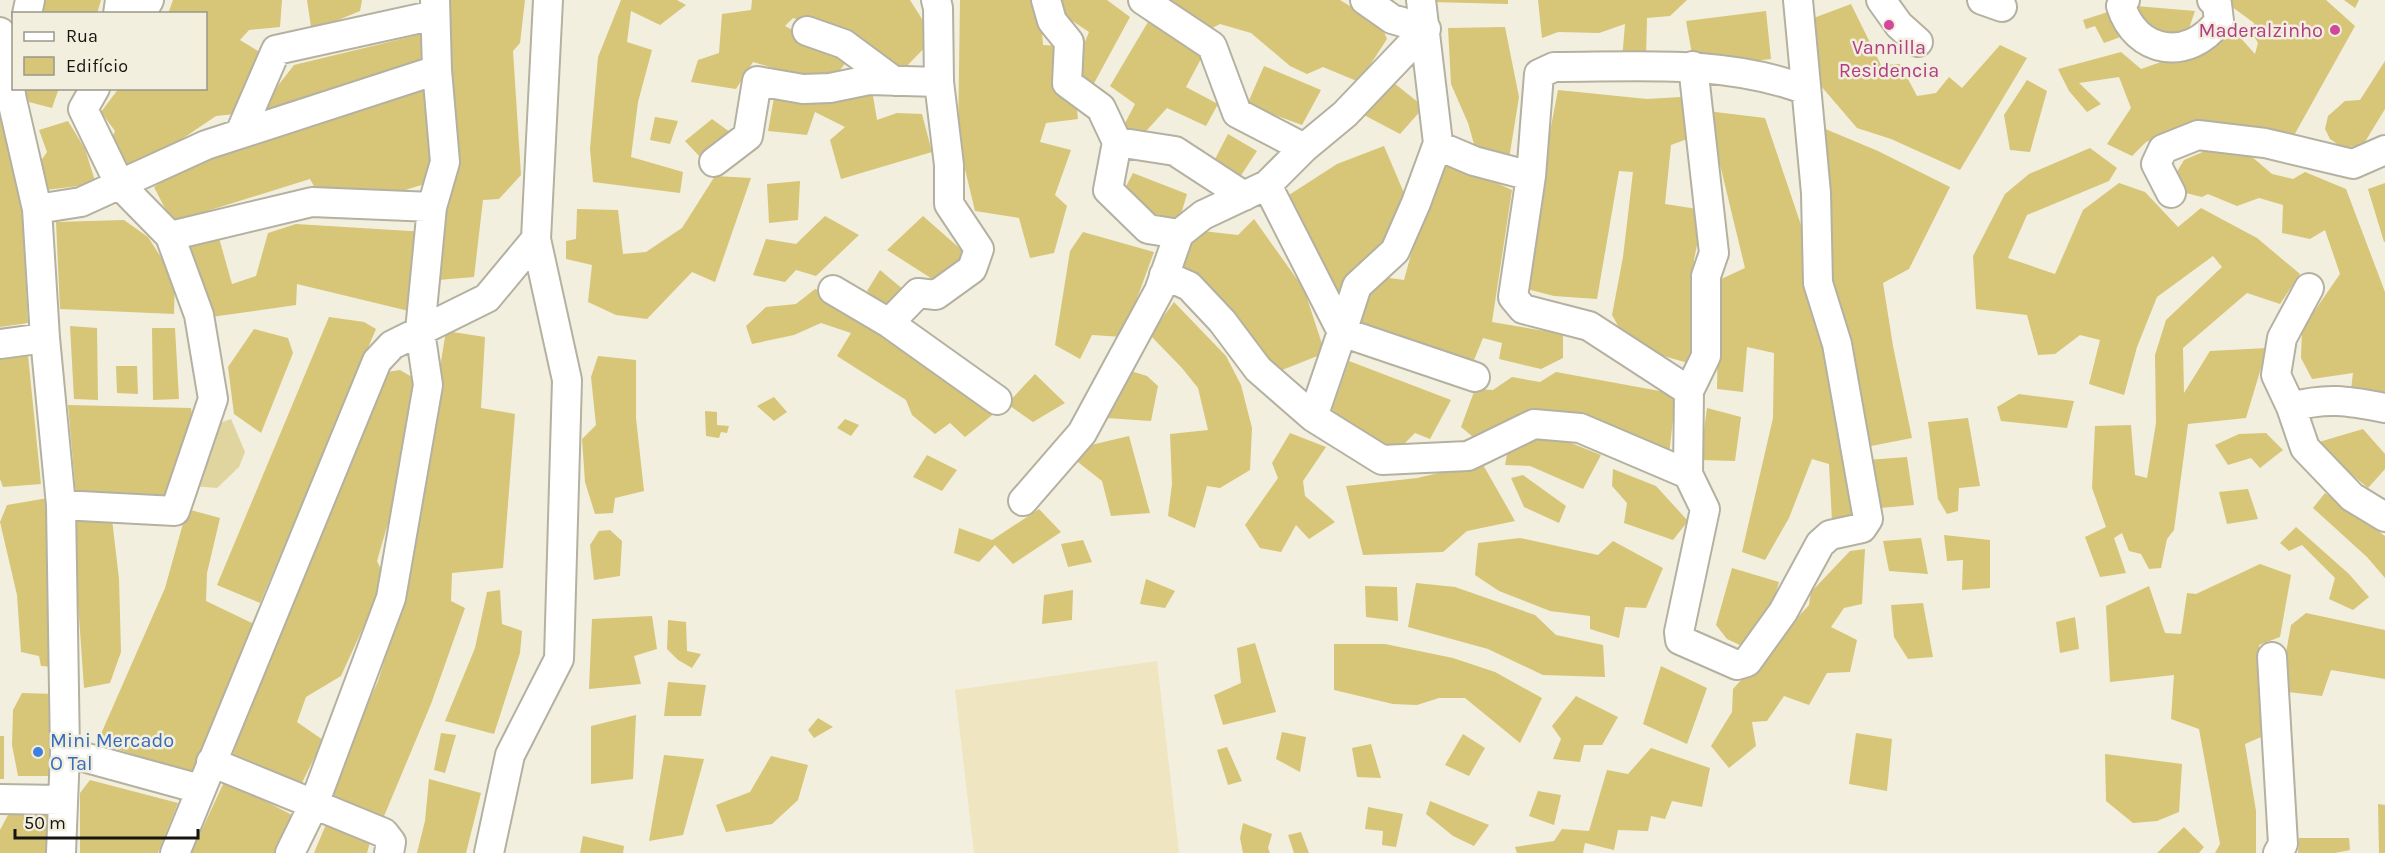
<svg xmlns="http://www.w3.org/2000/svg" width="2385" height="853" viewBox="0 0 2385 853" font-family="Karla,sans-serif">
<rect width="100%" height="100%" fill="#f2efde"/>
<path fill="#e0d49f" d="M231,419L245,452L239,467L217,488L193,486L214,425Z"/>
<path fill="#efe5c0" d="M1157,661L1179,853H974L955,690Z"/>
<path fill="#d7c578" d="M44,0H101L97,14H41Z
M173,0H282L280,27L249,30L240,40L271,59L235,114L216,116L130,174L110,143L115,131L101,112L119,88H206V14H168Z
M307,0H362L360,11L331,23L311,27Z
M447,0H525L520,43L513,51L521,175L499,199L483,200L474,277L438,280L439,235L448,208L453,175Z
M621,0H677L686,5L660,25L631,11L627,42L652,50L638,102L631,157L683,172L680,193L593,182L590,149L598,57Z
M752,0H910L934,38L903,70L845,36L793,18L785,26L848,60L832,80L802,87L783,71L753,62L736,89L691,82L698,60L719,53L722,14L751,10Z
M960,0H1040L1043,45L1059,46L1076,99L1078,119L1046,123L1040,142L1071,150L1055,195L1067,206L1054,253L1030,258L1019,218L975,211L958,140Z
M1056,0H1107L1130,17L1092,87L1072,73L1089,32L1053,8Z
M1163,0H1340L1381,25L1387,39L1359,82L1323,67L1307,74L1290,66L1251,33L1220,24L1206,31Z
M1432,0H1508V4L1432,2Z
M1538,0H1687L1670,16L1647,18L1646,58L1622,60L1625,24L1599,33L1558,32L1542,38Z
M2214,0H2326L2355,26L2292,139L2171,133L2146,142L2132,156L2107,144L2131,108L2119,77L2079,83L2101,104L2087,112L2069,91L2058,69L2121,52L2141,69L2238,35L2255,54L2258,43L2252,33L2254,23L2235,9Z
M2344,0H2359L2355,8Z
M1851,4L1881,65L1900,64L1917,96L1936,93L1949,77L1962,88L2000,45L2027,58L1960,170L1891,139L1857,128L1815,79L1811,19Z
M2136,6L2195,11L2186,37L2139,39Z
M1766,11L1771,59L1717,65L1692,54L1686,21Z
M2111,11L2123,36L2104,43L2095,26L2086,29L2083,20Z
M1148,22L1178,38L1203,55L1186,87L1218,104L1206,126L1167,108L1139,139L1122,129L1135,104L1110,86Z
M1505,27L1519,97L1509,159L1478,158L1468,123L1451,84L1448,28Z
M422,34L423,63L275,114L262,106L294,65Z
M2385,61V109L2363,145L2343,148L2330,139L2325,129L2328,116L2345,101L2360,100Z
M1264,66L1321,90L1302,125L1247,105Z
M1389,79L1424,107L1400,134L1364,115Z
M2027,80L2047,91L2030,152L2010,150L2004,115Z
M24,88H59L52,108L29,102Z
M423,90L433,144L428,183L402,191L316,190L310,179L172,222L154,187L201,156L306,118Z
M872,90L877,120L897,113L922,114L932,152L841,179L830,140L845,127L815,112L807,135L768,131L775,92Z
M1558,90L1647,99L1681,97L1690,138L1671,145L1665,204L1704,210L1694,260L1695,365L1660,355L1621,331L1612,315L1623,257L1633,172L1619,171L1597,299L1554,296L1523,288L1529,241Z
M0,101L21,186L28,323L0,327Z
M1707,111L1765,118L1802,228L1811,293L1835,371L1858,518L1832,521L1829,464L1812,459L1789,518L1765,560L1742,552L1773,418L1774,353L1747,347L1743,392L1717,389L1719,280L1745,268Z
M655,117L678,121L670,144L650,140Z
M712,119L734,135L701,158L685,141Z
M68,121L85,149L96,184L45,190L36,168L47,152L39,130Z
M1823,128L1878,151L1950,187L1909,269L1883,283L1893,346L1912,438L1871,446L1828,285Z
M1228,134L1257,151L1240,177L1214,161Z
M1384,146L1407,200L1387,241L1370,264L1337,297L1289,195L1337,164Z
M2090,148L2117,168L2109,181L2027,215L2008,258L2055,274L2083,210L2119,183L2145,192L2178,227L2201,208L2257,238L2300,274L2280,304L2247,293L2183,348L2184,393L2210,351L2267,348L2246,418L2188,424L2174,530L2167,539L2161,568L2149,569L2141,554L2129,551L2122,533L2114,538L2126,573L2100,577L2085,537L2106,527L2092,488L2095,426L2131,425L2135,475L2147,478L2156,423L2155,355L2166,320L2222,267L2213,256L2157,297L2137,347L2124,395L2089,384L2100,340L2080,335L2055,354L2038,355L2027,315L1976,309L1973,256L2005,194L2029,174Z
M2205,151L2251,156L2272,174L2293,179L2305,172L2346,189L2385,292V399L2351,390L2353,373L2312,379L2301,358L2302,329L2340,274L2325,230L2310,239L2282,233L2283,205L2259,198L2237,206L2208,194L2202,197L2182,192L2175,175L2184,160Z
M1433,159L1473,172L1512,190L1492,322L1563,334V358L1541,369L1499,359L1502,343L1483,338L1474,360L1439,352L1361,324L1375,276L1404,280L1426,199Z
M1133,173L1187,194L1177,228L1138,214L1123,192Z
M715,176L751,178L715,282L692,272L647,319L616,315L588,302L592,265L566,259V241L576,239L577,209L618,210L623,254L646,252L682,228Z
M800,181L798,220L769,223L767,184Z
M2385,183V242H2384L2368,189Z
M825,216L859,235L816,276L796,270L785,282L753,275L766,239L796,244Z
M923,216L965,253L937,282L887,250Z
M1254,219L1304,289L1325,353L1277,372L1215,299L1180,263L1194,230L1238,235Z
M124,220L148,237L175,279L174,314L60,309L56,222Z
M296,224L426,232L413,312L297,284L296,305L211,317L186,245L219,238L232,284L256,276L268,233Z
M1083,232L1154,252L1123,337L1092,335L1080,359L1055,345L1070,251Z
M880,270L905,291L890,310L867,291Z
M815,289L834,296L996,412L965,437L950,423L935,434L912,415L906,400L837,356L851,333L821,323L794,335L752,344L746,326L766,307L796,304Z
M1174,302L1226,356L1241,385L1252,428L1250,470L1220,488L1207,486L1195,528L1168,516L1172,484L1170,434L1208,430L1198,388L1182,368L1150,335Z
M329,317L364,322L376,329L260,603L217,585Z
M70,326L97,328L98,400L74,399Z
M152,328H175L179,399L153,400Z
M254,329L288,338L293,353L261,433L234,414L228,367Z
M446,331L485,337L481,408L515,414L503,568L452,573L451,601L465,608L431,704L382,821L325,799L378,681L409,583L412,537Z
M17,350L28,355L41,484L3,487L0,479V353Z
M598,356L636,360V418L644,491L615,498L613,513L595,514L585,482L582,439L596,425L591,377Z
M1349,361L1451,400L1430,439L1415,433L1395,453L1329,419Z
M116,366H137L138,394L117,393Z
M1124,369L1147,376L1158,386L1151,421L1106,418Z
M400,370L412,377L417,398L397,492L377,561L384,576L367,619L341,676L306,697L297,722L323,740L300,787L267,776L233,754L249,708L387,372Z
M1556,372L1676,394L1669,455L1573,417L1478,441L1461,427L1475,389L1493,390L1512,377L1540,382Z
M1035,374L1065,403L1033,422L1007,404Z
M2019,394L2074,401L2067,428L2001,421L1997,407Z
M774,397L787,412L774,421L757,406Z
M68,405L191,408L192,415L163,501L76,496Z
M1707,408L1741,417L1735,461L1700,460Z
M705,411L717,412V425L729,426L727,433L721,432L719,438L706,436Z
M1968,418L1980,486L1959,488L1958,511L1947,514L1938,499L1928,422Z
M845,419L859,425L851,436L837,428Z
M2363,429L2385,454V469L2368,488L2344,468L2319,442Z
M1541,431L1601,455L1583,489L1530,466L1505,465L1509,444Z
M1290,433L1326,447L1303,481L1305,496L1335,522L1309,539L1296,525L1281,552L1260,548L1245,525L1278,478L1272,463Z
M2266,433L2283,450L2260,468L2251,458L2228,465L2215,445L2239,434Z
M1129,436L1150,513L1111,516L1102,481L1074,459L1091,445Z
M927,455L957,470L942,491L913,477Z
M1907,457L1914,505L1880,508L1867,460Z
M1482,463L1515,521L1467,531L1443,552L1363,555L1346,486L1417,478Z
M1613,469L1656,486L1688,521L1673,540L1624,523L1627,503L1612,486Z
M1523,475L1566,506L1559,523L1524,507L1511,478Z
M2248,489L2258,519L2227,524L2219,492Z
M2325,493L2385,536V578L2367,557L2313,508Z
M48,498L56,667L41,666L39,656L21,652L17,595L0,522L7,505Z
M187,509L220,518L207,573L206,601L254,624L192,773L97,743L165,588Z
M1039,509L1061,532L1013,564L995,545L979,562L954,553L959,528L992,540Z
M72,518L112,519L119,579L121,652L110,683L84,688Z
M2296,527L2349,574L2369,597L2353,610L2329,599L2335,578L2302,545L2289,551L2280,543Z
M610,530L622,541L620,576L594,580L590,545L599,531Z
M1944,535L1990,540V588L1962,590L1963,560L1947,561Z
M1520,538L1598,555L1613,541L1663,568L1646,608L1625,607L1619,638L1590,629V616L1550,611L1499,591L1475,575L1478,543Z
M1921,538L1928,574L1889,571L1883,541Z
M1083,540L1092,562L1068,567L1061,544Z
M1865,549L1862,604L1844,608L1831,627L1857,640L1850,672L1827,673L1809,705L1784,696L1767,721L1752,722L1756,746L1729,768L1711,746L1732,712L1733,689L1809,605L1811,592L1850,551Z
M2260,564L2291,575L2280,637L2259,645L2261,737L2245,744L2256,811V853H2215L2220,844L2199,729L2171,719L2174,675L2110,682L2106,606L2149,586L2165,633L2181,634L2187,593L2196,594Z
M1732,568L1779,582L1764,634L1742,646L1727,639L1716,625Z
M1146,579L1175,591L1165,608L1140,604Z
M1416,583L1455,587L1535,615L1556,635L1603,645L1605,677L1543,675L1488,649L1408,627Z
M1365,586L1397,587L1398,621L1366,617Z
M500,590L502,624L522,631L520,653L494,734L445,721L475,648L487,592Z
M1073,590L1072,620L1042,624L1044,595Z
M1923,603L1933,657L1908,659L1894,637L1891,605Z
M2306,613L2385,630V679L2331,670L2322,696L2279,691L2291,625Z
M652,616L657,649L634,656L641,684L589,689L592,619Z
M2075,617L2079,649L2060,653L2056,622Z
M668,620L686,622L687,651L701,654L692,668L678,660L667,649Z
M1255,643L1276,712L1223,725L1214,695L1241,683L1237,648Z
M1334,644H1385L1453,658L1495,672L1542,698L1520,743L1465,698H1439L1417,705L1393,704L1334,690Z
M1661,666L1707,688L1687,744L1643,724Z
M668,682L706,685L701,716H664Z
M22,693L56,694L52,776H18L12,745L13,710Z
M1576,696L1618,717L1602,745H1584L1580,762L1553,759L1561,739L1552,726Z
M636,715L633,779L591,784V726Z
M818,718L833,727L814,738L808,730Z
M1282,732L1306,737L1300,772L1276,759Z
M441,733L456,735L445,773L434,770Z
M1856,733L1892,739L1887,791L1849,784Z
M1463,734L1485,748L1469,776L1445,765Z
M0,736H4V779H0Z
M1371,744L1381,778L1357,777L1352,748Z
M1227,747L1242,781L1228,785L1217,750Z
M1651,748L1710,768L1702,807L1672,801L1665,819L1651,816L1648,831L1618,830L1614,850L1585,843L1583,853H1517L1515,847L1554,841L1562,829L1589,831L1607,770L1628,774Z
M2105,754L2182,764L2179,812L2157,821L2133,823L2106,801Z
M664,755L704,759L683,835L649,841Z
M771,756L808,765L798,800L772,824L726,832L716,805L750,792Z
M429,779L481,793L466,853H417L425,821Z
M90,780L178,803L158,853H80V793Z
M225,780L294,816L274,853H191Z
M1538,791L1561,795L1554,825L1529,816Z
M1430,801L1489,825L1474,846L1453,836L1426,814Z
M2378,804L2385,805V853H2379Z
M1368,807L1403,814L1396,847L1382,845L1383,831L1365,829Z
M49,810L48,853H0V830L9,813Z
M327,822L370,842L367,853H314Z
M1243,823L1272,834L1268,848L1270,853H1243L1240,838Z
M2184,827L2204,847L2199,853H2157Z
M1301,832L1309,853H1294L1288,835Z
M583,836L624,846L623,853H580Z
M2299,838H2349L2350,850L2335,853H2298Z"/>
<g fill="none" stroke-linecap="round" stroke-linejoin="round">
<g stroke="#b4b1a1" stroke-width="32">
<path id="minor" d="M1046,0L1052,21L1069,42L1067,83L1101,108L1117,142L1175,151L1244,196
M1143,0L1212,46L1237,113L1304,148
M1421,0L1438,143L1416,203L1395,251L1357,286L1342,332L1475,377
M1798,0L1816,193L1818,283L1837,344L1868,519L1862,528L1830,535L1820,544L1783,612L1747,662L1737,665L1680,640L1679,632L1705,509L1688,474L1689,391L1589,326L1523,309L1513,297L1531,176L1539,74L1554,67C1638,67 1726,59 1806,90
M1881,0L1899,25L1918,42
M1982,0L2002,7
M2125,0L2121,6C2136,54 2189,62 2219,21L2217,4L2212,0
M27,14L30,0
M118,14L120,0
M141,14L149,0
M807,31L844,44L894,81
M0,32L12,100L37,209L45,338L61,505L65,752L61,853
M95,88L83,109L120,185L170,236L312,202L432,207
M240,133L276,50L435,15
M1117,142L1108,190L1148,229L1179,234
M1438,143L1441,147L1474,161L1531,176
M714,162L748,136L757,81L803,89L830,88L869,80L939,82
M1267,185L1342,332L1313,417L1382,460L1468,456L1534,424L1580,428L1688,474
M2171,193L2156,164L2163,149L2198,135L2265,143L2353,164L2385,150
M37,209L81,202L206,145L437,70
M1164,275L1189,286L1222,321L1258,369L1313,417
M2309,288L2282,338L2276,375L2291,407L2305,448L2352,497L2385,517
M833,290L889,323L918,293L936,295L972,269L979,249L949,204V165L939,82L938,8L936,0
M889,323L997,400
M0,344L45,338
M1689,391L1706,356V276L1714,253L1693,66
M2291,407C2328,397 2348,401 2385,408
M1023,501L1082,433L1159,291L1179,234L1203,215L1267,185L1304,148L1345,114L1426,29L1392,19L1365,0
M61,505L175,511L213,399L199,315L170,236
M2272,657L2283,844L2278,853
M65,752L200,789
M211,762L384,833L391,842L389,853
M0,799L62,800
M175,853L377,361L392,345L487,298L536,239L548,0
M290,853L314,804L391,598L428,385L420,331L432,207L445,162L437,70L435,0
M489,853L510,755L559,659L567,380L536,239"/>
</g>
<use href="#minor" stroke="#fff" stroke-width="28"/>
</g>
<g fill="#d1479c" stroke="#f2efde" stroke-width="2">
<circle cx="1889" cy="25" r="6"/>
<circle cx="2335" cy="30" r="6"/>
</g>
<circle fill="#3f7fe0" stroke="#f2efde" stroke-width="2" cx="38" cy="752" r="6"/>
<g text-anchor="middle" stroke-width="5" stroke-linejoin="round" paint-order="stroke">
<g font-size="20" fill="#b23c85" stroke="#f2efde" text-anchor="end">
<text x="2323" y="37">Maderalzinho</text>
<text x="1889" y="54" text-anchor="middle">Vannilla<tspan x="1889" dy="23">Residencia</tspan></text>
</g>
<g font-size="20" fill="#366cbe" stroke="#f2efde" text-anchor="start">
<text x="50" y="747">Mini Mercado<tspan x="50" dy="23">O Tal</tspan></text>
</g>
</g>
<rect x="12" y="12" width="195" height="78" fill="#f2efde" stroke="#9a988b" stroke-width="1.5"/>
<rect x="24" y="32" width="30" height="9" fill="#ffffff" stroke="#9a988b" stroke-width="1.5"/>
<text x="66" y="42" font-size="18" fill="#16150f">Rua</text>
<rect x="24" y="57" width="30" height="18" fill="#d7c578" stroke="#9a988b" stroke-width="1.5"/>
<text x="66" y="72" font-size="18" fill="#16150f">Edifício</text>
<path d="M15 829v9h183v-9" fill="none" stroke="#16150f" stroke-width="3"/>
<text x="24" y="829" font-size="18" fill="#16150f" stroke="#f2efde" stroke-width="4.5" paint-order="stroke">50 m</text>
</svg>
